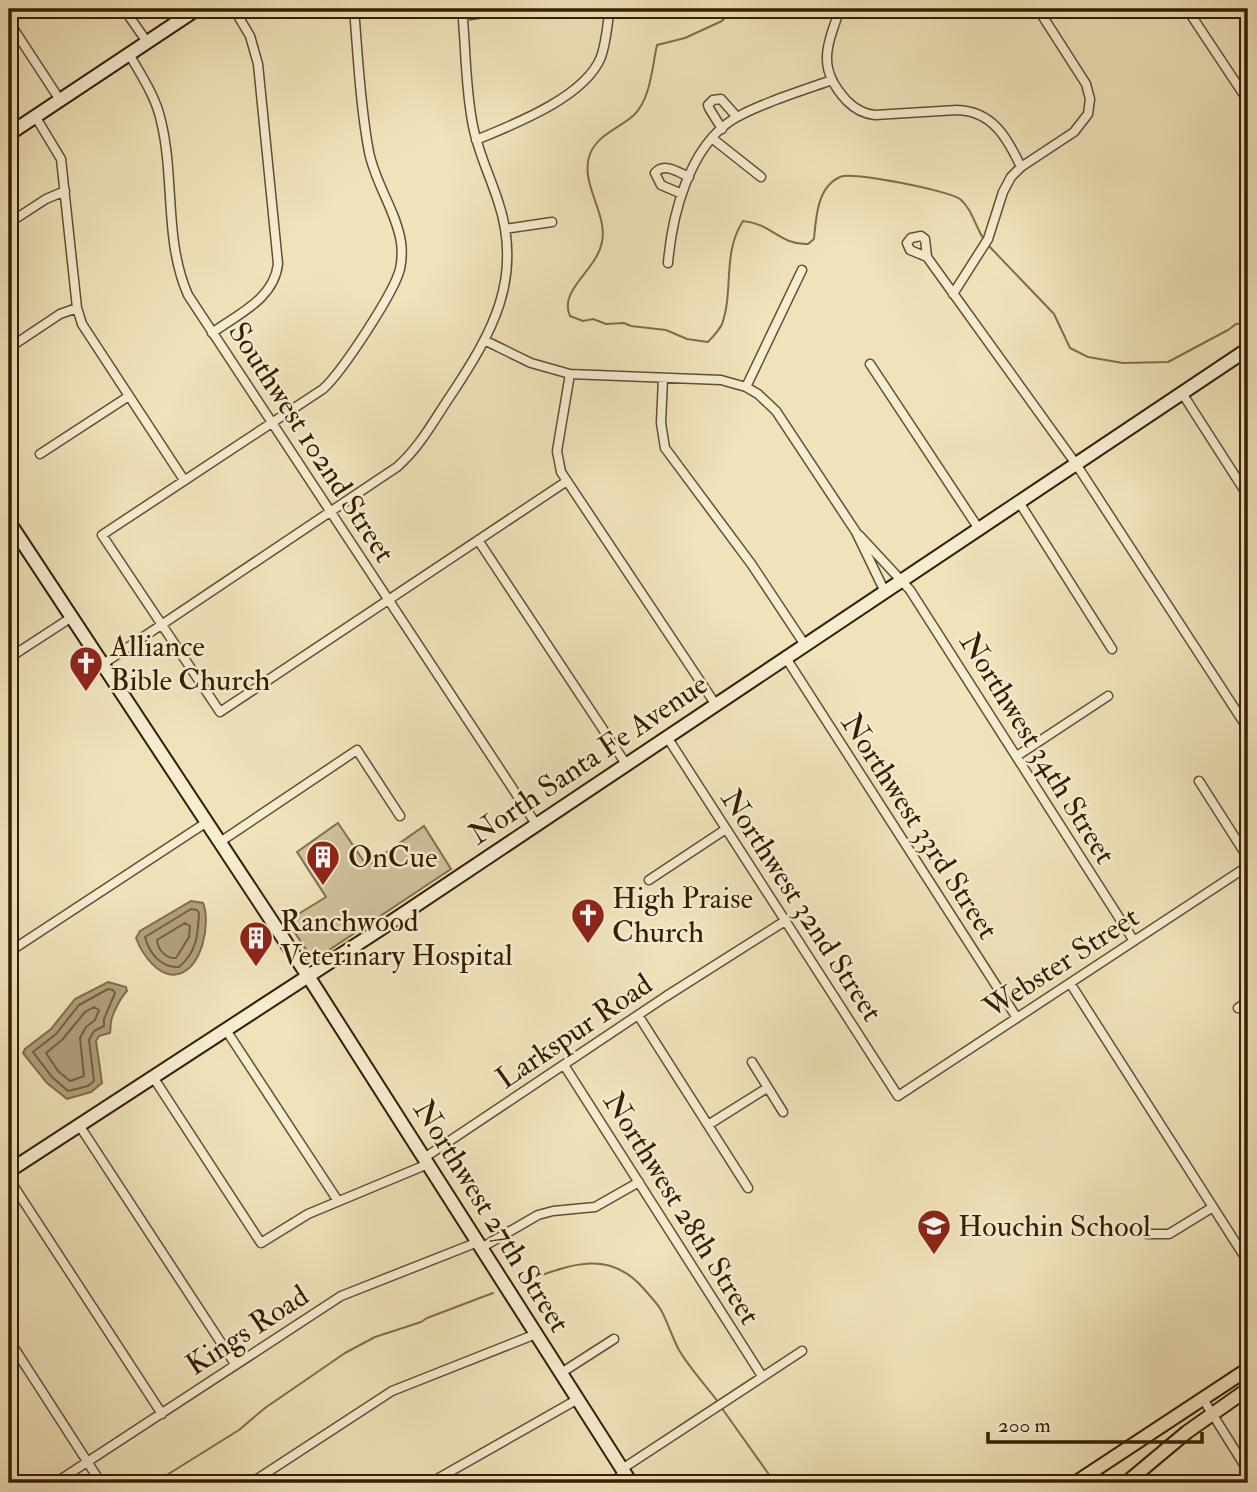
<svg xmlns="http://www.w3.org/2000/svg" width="1257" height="1492" viewBox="0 0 1257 1492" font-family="'IM FELL Double Pica',serif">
<rect width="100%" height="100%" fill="#f0e3ba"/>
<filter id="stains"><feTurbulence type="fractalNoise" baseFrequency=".00286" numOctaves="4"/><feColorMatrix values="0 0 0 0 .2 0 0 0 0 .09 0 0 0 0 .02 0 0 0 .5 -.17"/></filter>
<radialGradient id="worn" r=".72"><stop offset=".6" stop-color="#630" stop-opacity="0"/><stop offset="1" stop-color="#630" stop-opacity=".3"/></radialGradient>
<path fill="#d0c19a" stroke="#836f4d" stroke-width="2" d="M338,823L367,866L424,826L451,869L317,958L309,954L287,921L326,897L297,852Z"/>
<path fill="#b1a07b" stroke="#806c4a" stroke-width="2" d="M191,901L203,903C211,923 202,969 178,974C159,979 142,954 136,938L140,931Z
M108,982L126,987L127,991C121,997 112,1014 111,1022C110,1026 111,1030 110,1033L99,1036L96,1041L102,1083L91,1092L67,1099L47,1083L23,1053L25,1049L51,1029L75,999Z"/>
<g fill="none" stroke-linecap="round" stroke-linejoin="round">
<path stroke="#745e3e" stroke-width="2" d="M191,909L197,910L199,913C198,934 197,952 179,967C161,968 149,953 145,937Z
M185,923L190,926L189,937L176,958C166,959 158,950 157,940Z
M108,989L113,990L115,993L104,1019V1026L94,1031L89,1040L94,1081L88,1086L68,1091L52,1077L33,1052L56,1034L79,1005Z
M94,1007L99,1010L95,1020L86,1027L80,1038L84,1076L70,1081L58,1071L46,1053L62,1040L85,1012Z"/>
<path stroke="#806c4a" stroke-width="2" d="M732,9L722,21L685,38L657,45C652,67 651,98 634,115C620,128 598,134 590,154C579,183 608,213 602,242C597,270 558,290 570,316L583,321L593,319L606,324L624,323L631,326L666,330L687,339L708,342C713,336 719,331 722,324C734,291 722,253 743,221C773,224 779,245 808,244L814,239C816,218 817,187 840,177C851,171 950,191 960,199C973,210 975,227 985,241
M988,245L1054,314L1070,348L1088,357L1123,363L1168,362L1228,330L1236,324L1248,323
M520,1283C565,1267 607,1246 644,1289C650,1296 657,1303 661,1310C668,1323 672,1337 679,1350C688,1366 707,1387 718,1402
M721,1407L775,1483
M154,1483L239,1430L265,1408L345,1353L375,1337L421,1322L427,1318L493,1293"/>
<g stroke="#644e2e" stroke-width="11">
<path id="street" d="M124,9L147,42
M354,9C358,56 360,105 369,152C375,183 396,211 401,242C402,250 402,260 400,269C394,293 342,372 323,389L102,535L220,712L567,481
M840,9C827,46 816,68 847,101C855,109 863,114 875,115L957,110C992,111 1007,137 1021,167
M1187,9L1248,101
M462,16L507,10
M9,22L60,100
M129,54C141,75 156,97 161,121C175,178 164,241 188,295L536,824
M35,116L61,159L77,308L82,324L184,480
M722,129L709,108L708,105L713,100L721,99L737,117
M713,139L761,177
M476,140C515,124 585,97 601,57C606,43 607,28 609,14
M682,194L661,185L655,173C664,162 678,172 689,177
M9,223L46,199L65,191
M505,229L552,222
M927,257L910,250L907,243L911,238L921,236L925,239L927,257L1076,464L1248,729
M668,263C672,215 689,148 732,120C756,105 804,90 832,80
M953,294L988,239L1003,192L1011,177L1021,167L1074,132L1088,114L1090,99L1086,84L1038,9
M212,333C238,314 274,299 278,264L258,64L250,36L234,9
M486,341L531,363L570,374L721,380L746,387L758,394L776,411L856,532L885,592
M9,348L60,314L77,308
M870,364L979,529
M570,374L557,451L561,472L716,705
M663,378L661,423L665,448L752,565L805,645
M746,387L802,270
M1182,393L1248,496
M40,454L129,396
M1019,502L1112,649
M859,535L910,590L1134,941
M478,540L626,764
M9,658L72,617
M786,658L1017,1018
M103,664L397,467C420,447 434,420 451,395C492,333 524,278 498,201C490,176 478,152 473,126C465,87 466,47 462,9
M667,737L898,1096L1248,866
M1017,756L1108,696
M1199,781L1248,858
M220,842L357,750L400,816
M649,880L726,829
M9,952L207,822
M1070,983L1248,1262
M1238,1008L1248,1001
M638,1015L748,1188
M226,1030L338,1201
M752,1062L783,1112
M564,1065L762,1376
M153,1077L261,1243L308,1214L428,1164
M79,1125L235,1364
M708,1125L767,1088
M424,1158L665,997L785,921
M9,1179L162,1414
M1147,1234H1169L1213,1207
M481,1248L538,1215L553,1211L595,1207L639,1182
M9,1340L101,1483
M561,1373L614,1339
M1203,1399L1248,1471
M622,1469L802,1351
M55,1483L341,1296L478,1242
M251,1483L392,1391L536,1334
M430,1483L578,1399
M610,1483L625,1473"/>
</g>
<g stroke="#361d00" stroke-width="16">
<path id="secondary" d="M9,134L197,9
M9,522L308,976L631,1483
M9,1171L379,930L1248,349"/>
</g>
<g stroke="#361d00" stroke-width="16">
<path id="primary" d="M1075,1483L1248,1369
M1126,1483L1187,1432L1248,1389"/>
</g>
<use href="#street" stroke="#f5edd2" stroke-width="8"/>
<use href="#secondary" stroke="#f5edd2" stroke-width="12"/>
<use href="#primary" stroke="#f0e3ba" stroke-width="12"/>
</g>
<defs>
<g id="church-pin" transform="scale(1.75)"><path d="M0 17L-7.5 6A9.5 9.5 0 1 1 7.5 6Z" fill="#8f2418" stroke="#f5edd2"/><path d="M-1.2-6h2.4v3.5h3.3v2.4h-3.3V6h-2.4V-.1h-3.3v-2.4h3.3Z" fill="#fff"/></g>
<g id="building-pin" transform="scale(1.75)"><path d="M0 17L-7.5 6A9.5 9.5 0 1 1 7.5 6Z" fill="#8f2418" stroke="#f5edd2"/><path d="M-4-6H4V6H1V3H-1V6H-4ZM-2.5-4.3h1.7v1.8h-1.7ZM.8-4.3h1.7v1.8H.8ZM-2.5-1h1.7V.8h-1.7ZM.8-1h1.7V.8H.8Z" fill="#fff"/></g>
<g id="school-pin" transform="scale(1.75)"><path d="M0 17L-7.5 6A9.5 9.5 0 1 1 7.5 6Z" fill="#8f2418" stroke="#f5edd2"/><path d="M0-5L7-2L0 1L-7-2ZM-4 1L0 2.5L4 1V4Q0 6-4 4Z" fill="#fff"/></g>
</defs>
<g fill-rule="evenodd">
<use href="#church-pin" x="86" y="663"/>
<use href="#building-pin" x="323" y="857"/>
<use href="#church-pin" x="588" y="915"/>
<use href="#building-pin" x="256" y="938"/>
<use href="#school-pin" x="934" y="1226"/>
</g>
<g text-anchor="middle" stroke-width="5" stroke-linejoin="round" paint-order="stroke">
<g font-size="30" fill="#361d00" stroke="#f5edd2">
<text transform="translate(312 442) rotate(57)" y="10">Southwest 102nd Street</text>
<text transform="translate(1038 748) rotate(58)" y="10">Northwest 34th Street</text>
<text transform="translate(588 759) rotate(-34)" y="10">North Santa Fe Avenue</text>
<text transform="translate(920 826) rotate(57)" y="10">Northwest 33rd Street</text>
<text transform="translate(802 905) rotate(57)" y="10">Northwest 32nd Street</text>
<text transform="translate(1061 962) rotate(-33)" y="10">Webster Street</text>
<text transform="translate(574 1031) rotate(-34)" y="10">Larkspur Road</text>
<text transform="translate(682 1208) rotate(58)" y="10">Northwest 28th Street</text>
<text transform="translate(492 1216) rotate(58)" y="10">Northwest 27th Street</text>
<text transform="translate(247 1330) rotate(-33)" y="10">Kings Road</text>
</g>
<g font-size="30" fill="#361d00" stroke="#f5edd2" text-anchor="start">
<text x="110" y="656">Alliance<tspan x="110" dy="34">Bible Church</tspan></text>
<text x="348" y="867">OnCue</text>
<text x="612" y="908">High Praise<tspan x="612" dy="34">Church</tspan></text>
<text x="280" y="931">Ranchwood<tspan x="280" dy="34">Veterinary Hospital</tspan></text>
<text x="958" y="1236">Houchin School</text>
</g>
</g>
<rect width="1257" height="1492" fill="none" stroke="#f0e3ba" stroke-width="35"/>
<rect x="10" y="10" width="1236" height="1471" fill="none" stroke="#361d00" stroke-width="3.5"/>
<rect x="18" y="18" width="1222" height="1457" fill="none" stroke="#361d00" stroke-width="2"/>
<path d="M988 1432v10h214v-10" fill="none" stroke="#361d00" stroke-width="3.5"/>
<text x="998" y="1432" font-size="21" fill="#361d00" stroke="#f5edd2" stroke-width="5" paint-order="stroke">200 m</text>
<rect width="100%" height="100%" filter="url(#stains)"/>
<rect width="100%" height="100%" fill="url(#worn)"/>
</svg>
